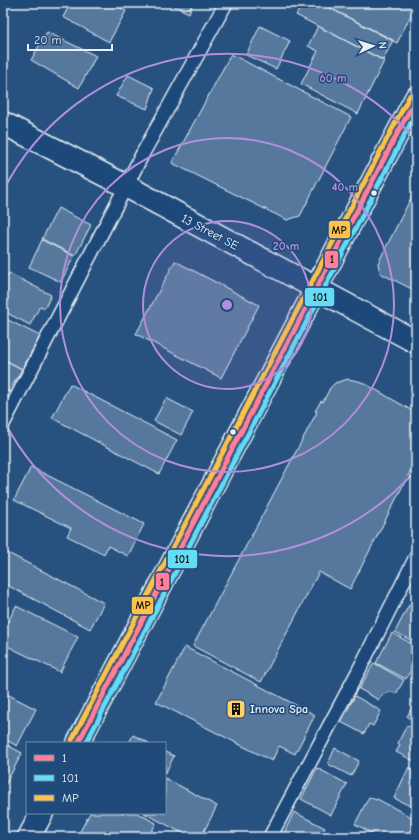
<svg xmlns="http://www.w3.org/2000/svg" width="419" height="840" viewBox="0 0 419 840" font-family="'Comic Neue',sans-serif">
<rect width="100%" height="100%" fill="#27517f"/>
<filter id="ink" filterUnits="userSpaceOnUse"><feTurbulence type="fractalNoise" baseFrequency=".025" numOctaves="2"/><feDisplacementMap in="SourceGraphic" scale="8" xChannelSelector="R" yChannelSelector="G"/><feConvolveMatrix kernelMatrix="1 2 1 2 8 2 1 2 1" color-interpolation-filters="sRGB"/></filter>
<g filter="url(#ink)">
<path fill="#57789d" stroke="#e8f1f8" d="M71,3H112L126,11L109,42L63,17Z
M168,3H193L189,13Z
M303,3H320L393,40L383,60L296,15Z
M320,3H416V5L397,43Z
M260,26L290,41L276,69L246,55Z
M318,26L384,61L358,114L301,84L318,51L308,46Z
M47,32L96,56L79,88L31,60Z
M231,54L351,117L300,216L287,220L172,163Z
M128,75L154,88L147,109L116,96Z
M413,194L416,196V291L380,273L378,263Z
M58,208L91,225L75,256L42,239Z
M42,240L74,256L61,282L29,267Z
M175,261L259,305L221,378L136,334Z
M9,273L51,295L45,308L40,306L30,325L3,311V293L5,289L3,287V283Z
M4,318L40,336L22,369L3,359V320Z
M3,359L22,369L9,392L3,389Z
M348,379L358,381L364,383L416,413V460L350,589L319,572L261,682L193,646L317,412L315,411L321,401L323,402L330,388L335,383Z
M70,384L177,440L159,474L52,418Z
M166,398L193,412L181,435L154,421Z
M31,467L144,524L128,556L108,546L104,554L67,536L71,528L14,500Z
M6,552L104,603L90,629L3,583V558Z
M409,605L416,608V643L395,632Z
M16,606L78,637L60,672L3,644V632Z
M392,633L416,646V661L406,679L376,663Z
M185,647L315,715L295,754L279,746L272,761L156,702Z
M374,663L404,680L396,694L390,691L382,695L379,700L359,689Z
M3,692L36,709L17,746L3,738Z
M355,696L381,711L373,726L369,724L364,734L341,722Z
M416,698V722L407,717Z
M407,725L416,730V762L396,752L400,745L398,743Z
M133,735L149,743H129Z
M3,743L22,753L3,789Z
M335,748L359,761L351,776L328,764Z
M165,752L174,756L165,774Z
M409,767L416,771V809L394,798Z
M317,768L347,784L331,815L301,799Z
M165,778L217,806L201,837H190L144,813H165Z
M369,797L376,800L377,799L415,819L416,832L413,837H379L355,824Z
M294,812L325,828L320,837H282Z
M90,813H137L156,823L149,837H77Z"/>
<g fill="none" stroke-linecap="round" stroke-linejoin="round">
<g stroke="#e8f1f8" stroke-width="16">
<path id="lane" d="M3,424L143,153L226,3
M270,837L359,670L416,557"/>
</g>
<g stroke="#e8f1f8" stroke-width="25">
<path id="street" d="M3,123L126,186L416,342"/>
</g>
<g stroke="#e8f1f8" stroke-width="25">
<path id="secondary" d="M78,743L416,98
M29,837L42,813"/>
</g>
<use href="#lane" stroke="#1f4a7a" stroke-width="13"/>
<use href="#street" stroke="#1f4a7a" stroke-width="22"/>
<use href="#secondary" stroke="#1f4a7a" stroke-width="22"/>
<g stroke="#1f4a7a" stroke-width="8">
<path id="bus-1" d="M78,743L416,98"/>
</g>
<g stroke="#1f4a7a" stroke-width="8">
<path id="bus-2" d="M86,743L416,113"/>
</g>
<g stroke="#1f4a7a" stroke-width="8">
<path id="bus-3" d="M72,740L410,95"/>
</g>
<use href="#bus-1" stroke="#ff8098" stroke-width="5"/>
<use href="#bus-2" stroke="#66dbf5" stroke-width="5"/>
<use href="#bus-3" stroke="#fcc24d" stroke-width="5"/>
</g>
</g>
<circle cx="227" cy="305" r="84" fill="#b28edc" fill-opacity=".12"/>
<g fill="none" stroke="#b28edc" stroke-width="2">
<circle cx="227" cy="305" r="84"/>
<circle cx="227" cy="305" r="167"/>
<path d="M415 471A251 251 0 0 1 3 419M3 191A251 251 0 0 1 415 139"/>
</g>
<defs>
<g id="building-square" transform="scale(1)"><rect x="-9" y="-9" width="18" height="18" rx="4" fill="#ffd166" stroke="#1f4a7a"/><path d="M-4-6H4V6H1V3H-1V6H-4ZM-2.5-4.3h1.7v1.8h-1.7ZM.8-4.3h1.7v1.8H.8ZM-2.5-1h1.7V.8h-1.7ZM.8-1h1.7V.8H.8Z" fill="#111"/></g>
</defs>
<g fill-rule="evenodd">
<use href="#building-square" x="236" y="709"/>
</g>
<g fill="#e8f1f8" stroke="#1f4a7a" stroke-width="1.5">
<circle cx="374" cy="193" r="3.5"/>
<circle cx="233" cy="432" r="3.5"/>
</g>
<g text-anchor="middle" stroke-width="3" stroke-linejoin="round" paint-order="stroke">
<g font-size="12" fill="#e8f1f8" stroke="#1f4a7a">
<text transform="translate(210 232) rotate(28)" y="4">13 Street SE</text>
</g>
<g font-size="12" font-weight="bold" fill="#e8f1f8" stroke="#1f4a7a" text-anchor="start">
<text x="250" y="713">Innova Spa</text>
</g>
</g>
<circle cx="227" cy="305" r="6" fill="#b28edc" stroke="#1f4a7a" stroke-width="2"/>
<g font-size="12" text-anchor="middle" font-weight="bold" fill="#b28edc" stroke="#1f4a7a" stroke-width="3" stroke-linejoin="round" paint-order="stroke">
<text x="333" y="82">60 m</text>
<text x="345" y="191">40 m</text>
<text x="286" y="250">20 m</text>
</g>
<g stroke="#1f4a7a" stroke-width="1.5">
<rect x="328" y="220" width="23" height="19" rx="4" fill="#fcc24d"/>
<rect x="324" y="250" width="15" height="19" rx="4" fill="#ff8098"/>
<rect x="304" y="287" width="31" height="20" rx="4" fill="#66dbf5"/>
<rect x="167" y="549" width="31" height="20" rx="4" fill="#66dbf5"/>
<rect x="155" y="572" width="15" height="19" rx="4" fill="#ff8098"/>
<rect x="131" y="596" width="23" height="19" rx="4" fill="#fcc24d"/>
</g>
<g font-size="11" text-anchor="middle" font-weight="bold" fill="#111">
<text x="339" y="234">MP</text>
<text x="332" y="263">1</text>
<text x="320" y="301">101</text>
<text x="182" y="563">101</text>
<text x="162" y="586">1</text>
<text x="143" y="609">MP</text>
</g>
<rect width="419" height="840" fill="none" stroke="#1f4a7a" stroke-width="16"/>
<rect x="8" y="8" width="403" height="824" fill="none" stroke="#e8f1f8" stroke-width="1.5" filter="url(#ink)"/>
<rect x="26" y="742" width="140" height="72" fill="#1f4a7a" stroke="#6f8dac"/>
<rect x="34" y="755" width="20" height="6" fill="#ff8098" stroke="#6f8dac"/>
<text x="62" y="762" font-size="12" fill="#e8f1f8">1</text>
<rect x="34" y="775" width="20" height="6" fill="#66dbf5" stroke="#6f8dac"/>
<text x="62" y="782" font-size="12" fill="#e8f1f8">101</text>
<rect x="34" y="795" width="20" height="6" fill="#fcc24d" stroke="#6f8dac"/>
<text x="62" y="802" font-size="12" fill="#e8f1f8">MP</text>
<g transform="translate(373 46) rotate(86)" stroke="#1f4a7a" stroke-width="3" paint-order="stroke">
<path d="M0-3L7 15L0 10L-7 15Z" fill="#e8f1f8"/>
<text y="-6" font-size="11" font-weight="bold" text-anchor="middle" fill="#e8f1f8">N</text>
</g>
<path d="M28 44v6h84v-6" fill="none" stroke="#e8f1f8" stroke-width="2"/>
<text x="34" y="44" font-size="12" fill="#e8f1f8" stroke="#1f4a7a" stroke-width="3" paint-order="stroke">20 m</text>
</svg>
